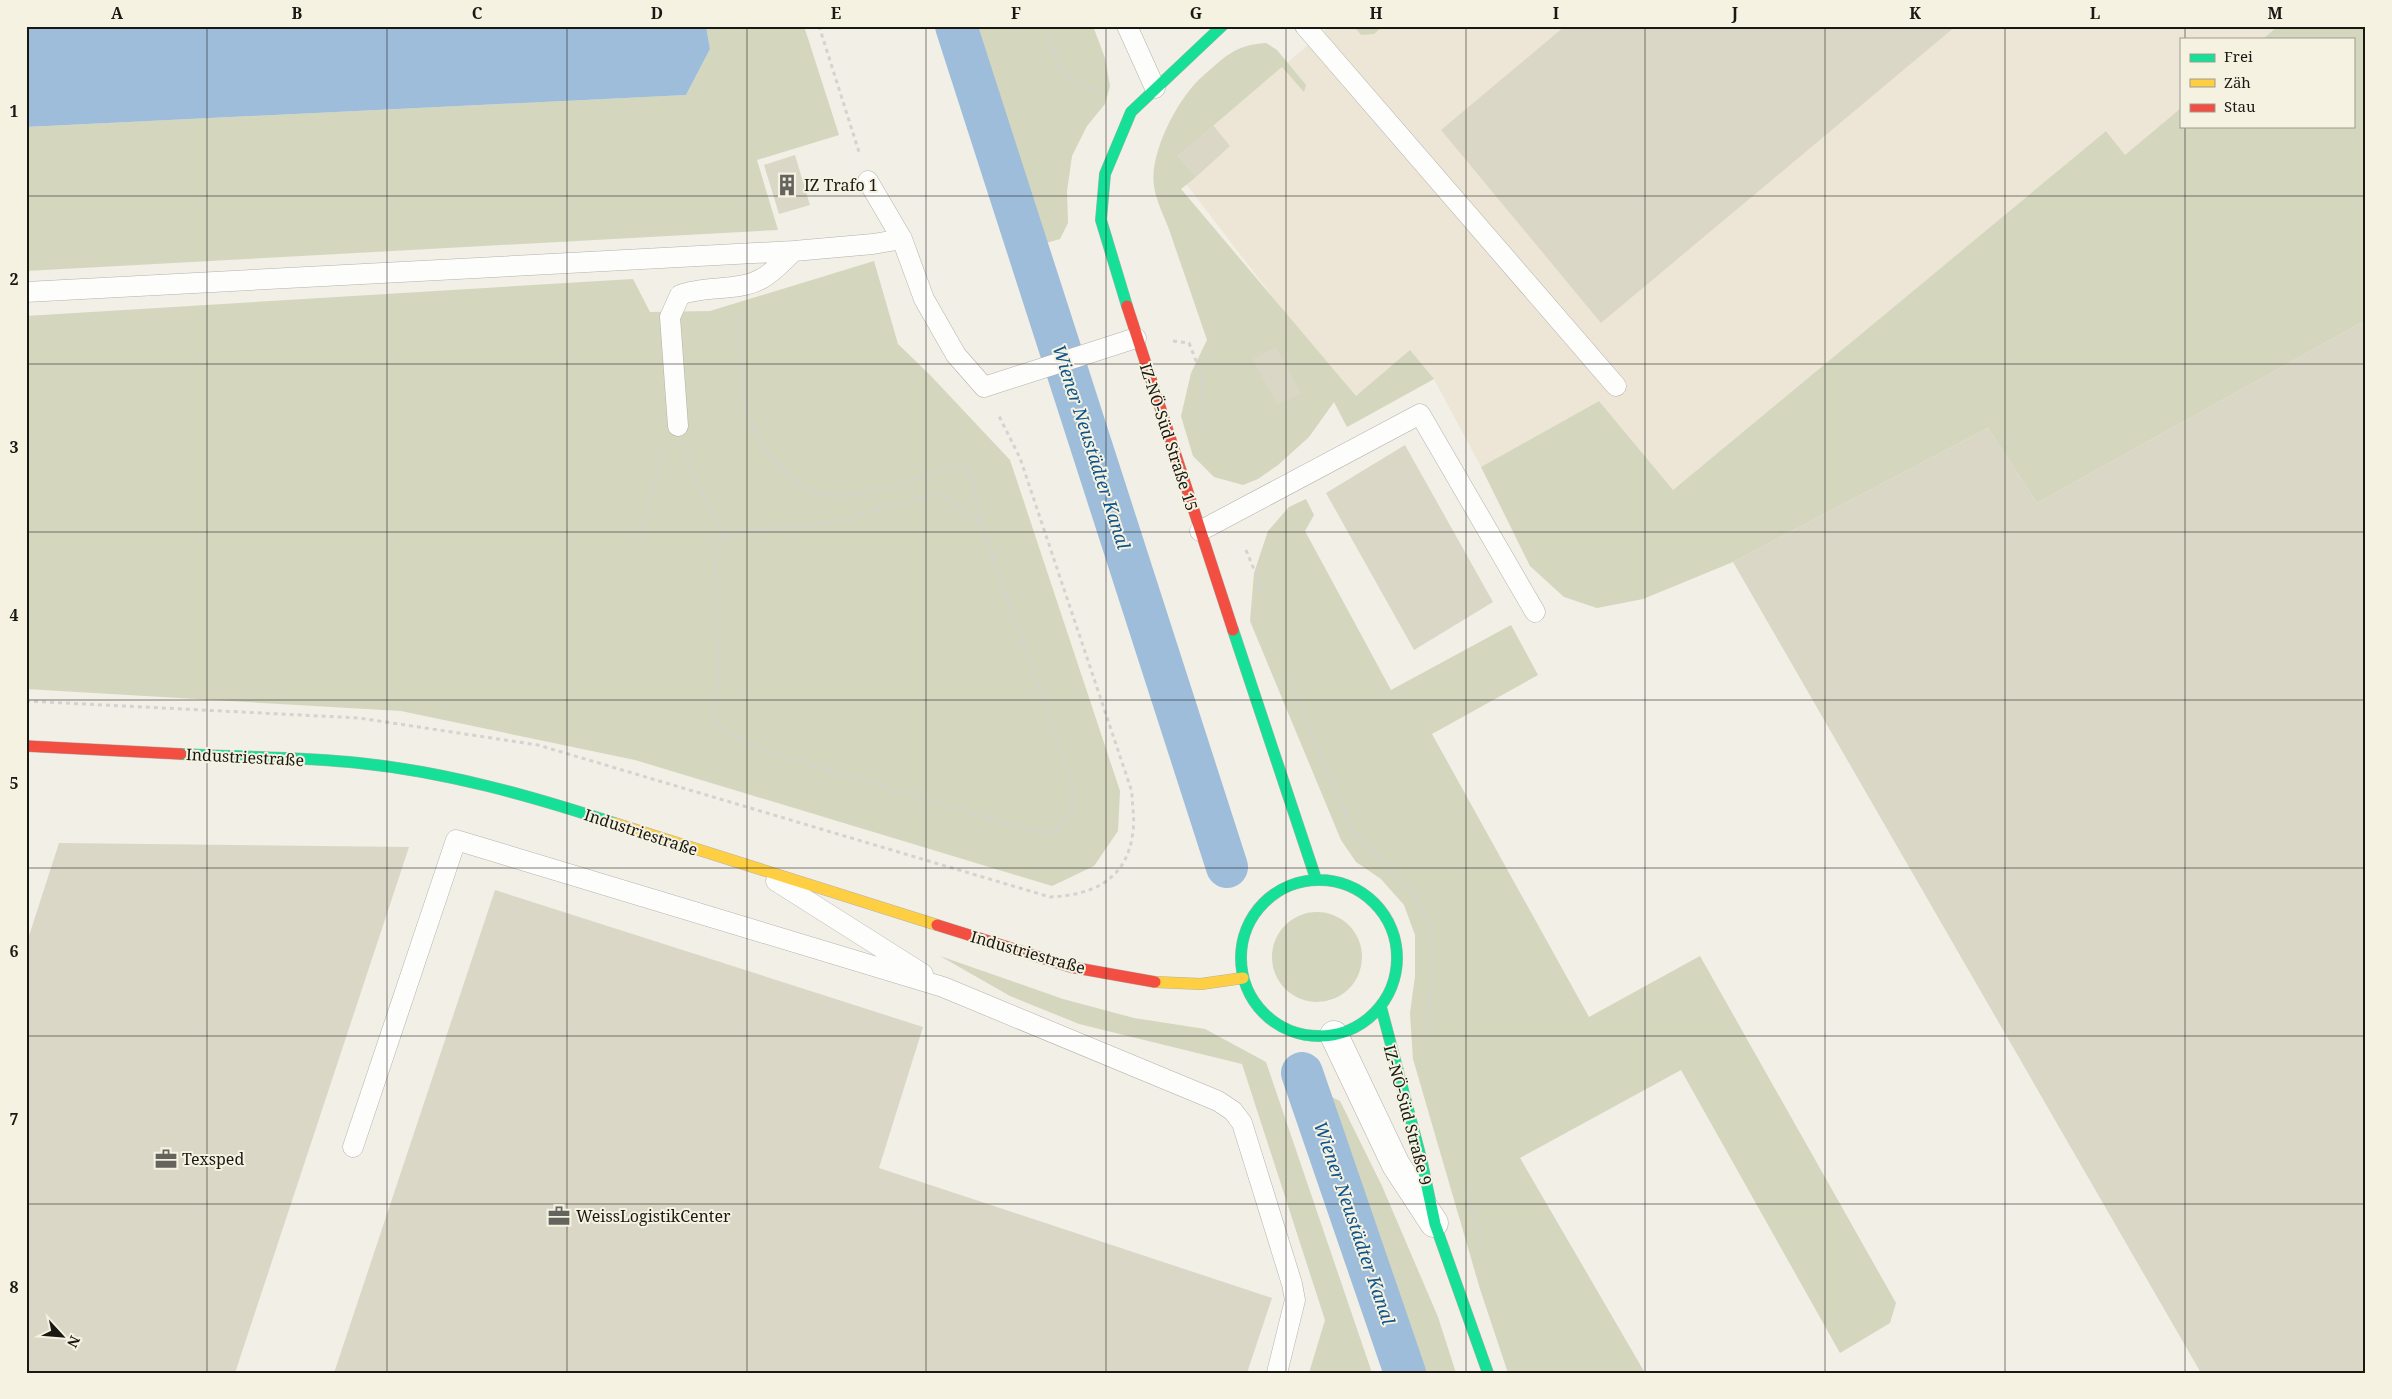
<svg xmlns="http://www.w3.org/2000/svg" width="2392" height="1399" viewBox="0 0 2392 1399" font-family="'Noto Serif',serif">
<rect width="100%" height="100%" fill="#f1efe6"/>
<path fill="#ede6d6" d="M1330,26H2278L2263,39H2181V108L2125,155L2106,131L1673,490L1599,401L1481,467L1434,379L1347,427L1295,326L1170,163Z"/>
<path fill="#d4d6be" d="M706,26H804L839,135L757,160L778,230L26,271V127L686,95L710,49Z
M976,26H1093L1105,58L1110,86L1105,104L1087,126L1072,156L1067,191L1068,223L1060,239L1046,243Z
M1354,26H1383L1374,34L1361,35Z
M2278,26H2366V320L2037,503L1988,428L1733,562L1643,599L1597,608L1564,597L1530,566L1481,467L1599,401L1673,490L2106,131L2125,155L2181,108V126H2353V39H2263Z
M1266,43L1277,50L1306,85L1304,92L1282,67L1178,156L1196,177L1181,189L1356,396L1410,350L1434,379L1347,427L1334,402L1309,437L1278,465L1258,479L1243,485L1214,477L1193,456L1181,416L1191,373L1207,340C1195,304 1182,268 1170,232C1165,218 1156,201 1154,186C1149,152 1179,96 1204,75C1226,56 1235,45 1266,43Z
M874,261L898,344L930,375L1010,460L1120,791L1118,831L1094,866L1052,886L635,760L401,711L26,689V316L633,279L650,312L710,311Z
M1306,499L1314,515L1305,531L1391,690L1511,625L1538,675L1432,734L1589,1017L1700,956L1896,1303L1890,1323L1840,1353L1681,1070L1520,1158L1645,1373H1508L1480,1289L1413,1059L1410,1013L1415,976V935L1404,905L1381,879L1356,862L1341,840L1250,621L1254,573L1268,531L1289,507Z
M1272 957a45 45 0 1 1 90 0a45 45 0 1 1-90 0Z
M940,956L1063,999L1134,1018L1205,1029L1266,1062L1372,1373H1309L1325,1320L1242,1064L1079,1024L1010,996Z
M1321,1092L1340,1101L1382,1186L1438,1317L1456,1373H1416Z"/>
<path fill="#9ebddb" d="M26,26H706L710,49L686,95L26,127Z"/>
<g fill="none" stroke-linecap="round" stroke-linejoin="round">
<path stroke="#9ebddb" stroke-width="42" d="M956,26L1227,867
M1302,1073L1405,1373"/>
</g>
<path fill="#dbd7c7" d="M1565,26H1956L1601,323L1441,130Z
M1213,125L1230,146L1196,177L1178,156Z
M795,155L810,205L779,214L764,165Z
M2366,320V1373H2201L1733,562L1988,428L2037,503Z
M1276,347L1301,393L1277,405L1253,359Z
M1405,445L1493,602L1414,650L1326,493Z
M59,843L409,847L235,1373H26V945Z
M495,890L923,1027L879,1168L1272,1298L1247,1373H334Z"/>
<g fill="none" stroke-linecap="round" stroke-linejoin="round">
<g stroke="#b3b1ab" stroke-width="21">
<path id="lane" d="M1127,26L1155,88
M1305,26L1616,386
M868,181L902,239L924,299L956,355L984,387L1136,338
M26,292L794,251L873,244L902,239
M678,426L670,317L680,295C705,285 737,292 761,279C773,273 784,260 794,251
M1200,531L1420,414L1535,612
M776,881L923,974
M353,1147L456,840L943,987L1218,1101L1233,1111L1242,1123L1292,1284L1295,1300L1277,1373"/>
</g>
<g stroke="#b3b1ab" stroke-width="29">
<path id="street" d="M1334,1035L1396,1165L1434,1223"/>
</g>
<g stroke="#b3b1ab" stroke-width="12">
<path id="fast" d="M1127,306L1101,220L1105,174L1131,112L1222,26
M1233,630L1316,879
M181,754C240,757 300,757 359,763C447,772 531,796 614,823
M1241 958a78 78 0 1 1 156 0a78 78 0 1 1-156 0Z
M1381,1007L1421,1158L1435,1224L1488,1373"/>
</g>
<g stroke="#b3b1ab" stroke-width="12">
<path id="slow" d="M614,823L937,925
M1155,982L1201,984L1243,978"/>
</g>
<g stroke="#b3b1ab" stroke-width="12">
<path id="jam" d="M1127,306L1233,630
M26,746L181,754
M937,925L1071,967L1155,982"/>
</g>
<path stroke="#d3d3d0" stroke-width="3" stroke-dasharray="4 4" stroke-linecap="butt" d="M819,26L859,152
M1046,26L1060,70L1102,95
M738,317L745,408L759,440L794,482L818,494L849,496L900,484L962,463L973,479L981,524L1071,778C1075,805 1075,815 1052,833L1025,829L757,748L726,732L712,717L718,685L715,549L725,534L829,523L939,493L981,524
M1173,341L1189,343L1202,376L1204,426
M687,455L692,474L725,534
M640,535L663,453
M1246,550L1260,584V593
M1292,686L1354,834L1413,892L1430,926L1432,975L1426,1033
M26,701L359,718L538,745L1050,897C1094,895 1128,879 1133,831C1135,819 1132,805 1132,792L1020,458L998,414
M1468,1198L1482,1244"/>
<use href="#lane" stroke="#fdfdfb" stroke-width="20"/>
<use href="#street" stroke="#fdfdfb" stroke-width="28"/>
<use href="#fast" stroke="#16e098" stroke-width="11"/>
<use href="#slow" stroke="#ffcf43" stroke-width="11"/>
<use href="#jam" stroke="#f24e42" stroke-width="11"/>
</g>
<path fill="none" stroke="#191813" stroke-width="1" stroke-opacity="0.55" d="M207,26V1373M387,26V1373M567,26V1373M747,26V1373M926,26V1373M1106,26V1373M1286,26V1373M1466,26V1373M1645,26V1373M1825,26V1373M2005,26V1373M2185,26V39M2185,126V1373M26,196H2366M26,364H2366M26,532H2366M26,700H2366M26,868H2366M26,1036H2366M26,1204H2366"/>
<defs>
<g id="building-bare" transform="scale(1.725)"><path d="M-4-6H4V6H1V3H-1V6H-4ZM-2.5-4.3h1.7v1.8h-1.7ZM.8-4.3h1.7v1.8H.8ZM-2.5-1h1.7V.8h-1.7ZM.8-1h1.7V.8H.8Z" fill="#65635d" stroke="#f5f2e2" stroke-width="2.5" paint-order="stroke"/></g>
<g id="office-bare" transform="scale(1.725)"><path d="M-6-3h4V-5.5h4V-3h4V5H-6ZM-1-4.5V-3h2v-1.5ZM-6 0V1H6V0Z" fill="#65635d" stroke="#f5f2e2" stroke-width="2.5" paint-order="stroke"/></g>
</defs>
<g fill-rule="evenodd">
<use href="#building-bare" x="787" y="185"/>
<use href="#office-bare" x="166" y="1159"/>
<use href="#office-bare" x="559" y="1216"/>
</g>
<g text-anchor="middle" stroke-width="4" stroke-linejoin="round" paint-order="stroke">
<g font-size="16" fill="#191813" stroke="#f5f2e2" text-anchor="start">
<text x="804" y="191">IZ Trafo 1</text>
<text x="182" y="1165">Texsped</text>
<text x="576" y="1222">WeissLogistikCenter</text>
</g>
<g font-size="16" fill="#191813" stroke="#f5f2e2">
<text transform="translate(1169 437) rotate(72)" y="6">IZ-NÖ-Süd Straße 15</text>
<text transform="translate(245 757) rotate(3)" y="6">Industriestraße</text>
<text transform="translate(641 832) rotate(18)" y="6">Industriestraße</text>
<text transform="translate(1028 952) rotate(16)" y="6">Industriestraße</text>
<text transform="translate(1408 1115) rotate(75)" y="6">IZ-NÖ-Süd Straße 9</text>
</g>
<g font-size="18" font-style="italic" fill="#0e548c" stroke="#f5f2e2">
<text transform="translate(1091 447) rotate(72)" y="6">Wiener Neustädter Kanal</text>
<text transform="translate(1354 1223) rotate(71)" y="6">Wiener Neustädter Kanal</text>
</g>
</g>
<rect width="2392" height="1399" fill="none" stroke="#f5f2e2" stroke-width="55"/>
<rect x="2180" y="38" width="175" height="90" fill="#f5f2e2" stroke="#9d9b8f"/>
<rect x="2190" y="54" width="25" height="8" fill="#16e098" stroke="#9d9b8f"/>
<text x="2224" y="62" font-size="15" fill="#191813">Frei</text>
<rect x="2190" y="79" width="25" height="8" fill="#ffcf43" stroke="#9d9b8f"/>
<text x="2224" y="88" font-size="15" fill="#191813">Zäh</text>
<rect x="2190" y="104" width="25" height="8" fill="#f24e42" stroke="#9d9b8f"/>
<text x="2224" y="112" font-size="15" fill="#191813">Stau</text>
<g transform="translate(62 1336) rotate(116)" stroke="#f5f2e2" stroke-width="4" paint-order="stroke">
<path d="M0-4L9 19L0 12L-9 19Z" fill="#191813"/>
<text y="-8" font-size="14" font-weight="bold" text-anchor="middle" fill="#191813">N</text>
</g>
<rect x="28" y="28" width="2336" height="1344" fill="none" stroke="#191813" stroke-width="2"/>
<g font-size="16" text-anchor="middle" font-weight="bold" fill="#191813">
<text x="117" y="19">A</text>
<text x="297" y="19">B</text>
<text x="477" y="19">C</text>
<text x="657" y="19">D</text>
<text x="836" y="19">E</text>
<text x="1016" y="19">F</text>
<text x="1196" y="19">G</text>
<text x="1376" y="19">H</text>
<text x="1556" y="19">I</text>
<text x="1735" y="19">J</text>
<text x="1915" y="19">K</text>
<text x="2095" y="19">L</text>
<text x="2275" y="19">M</text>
<text x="14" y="117">1</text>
<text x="14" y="285">2</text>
<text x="14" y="453">3</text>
<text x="14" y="621">4</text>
<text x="14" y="789">5</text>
<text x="14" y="957">6</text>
<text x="14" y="1125">7</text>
<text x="14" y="1293">8</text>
</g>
</svg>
